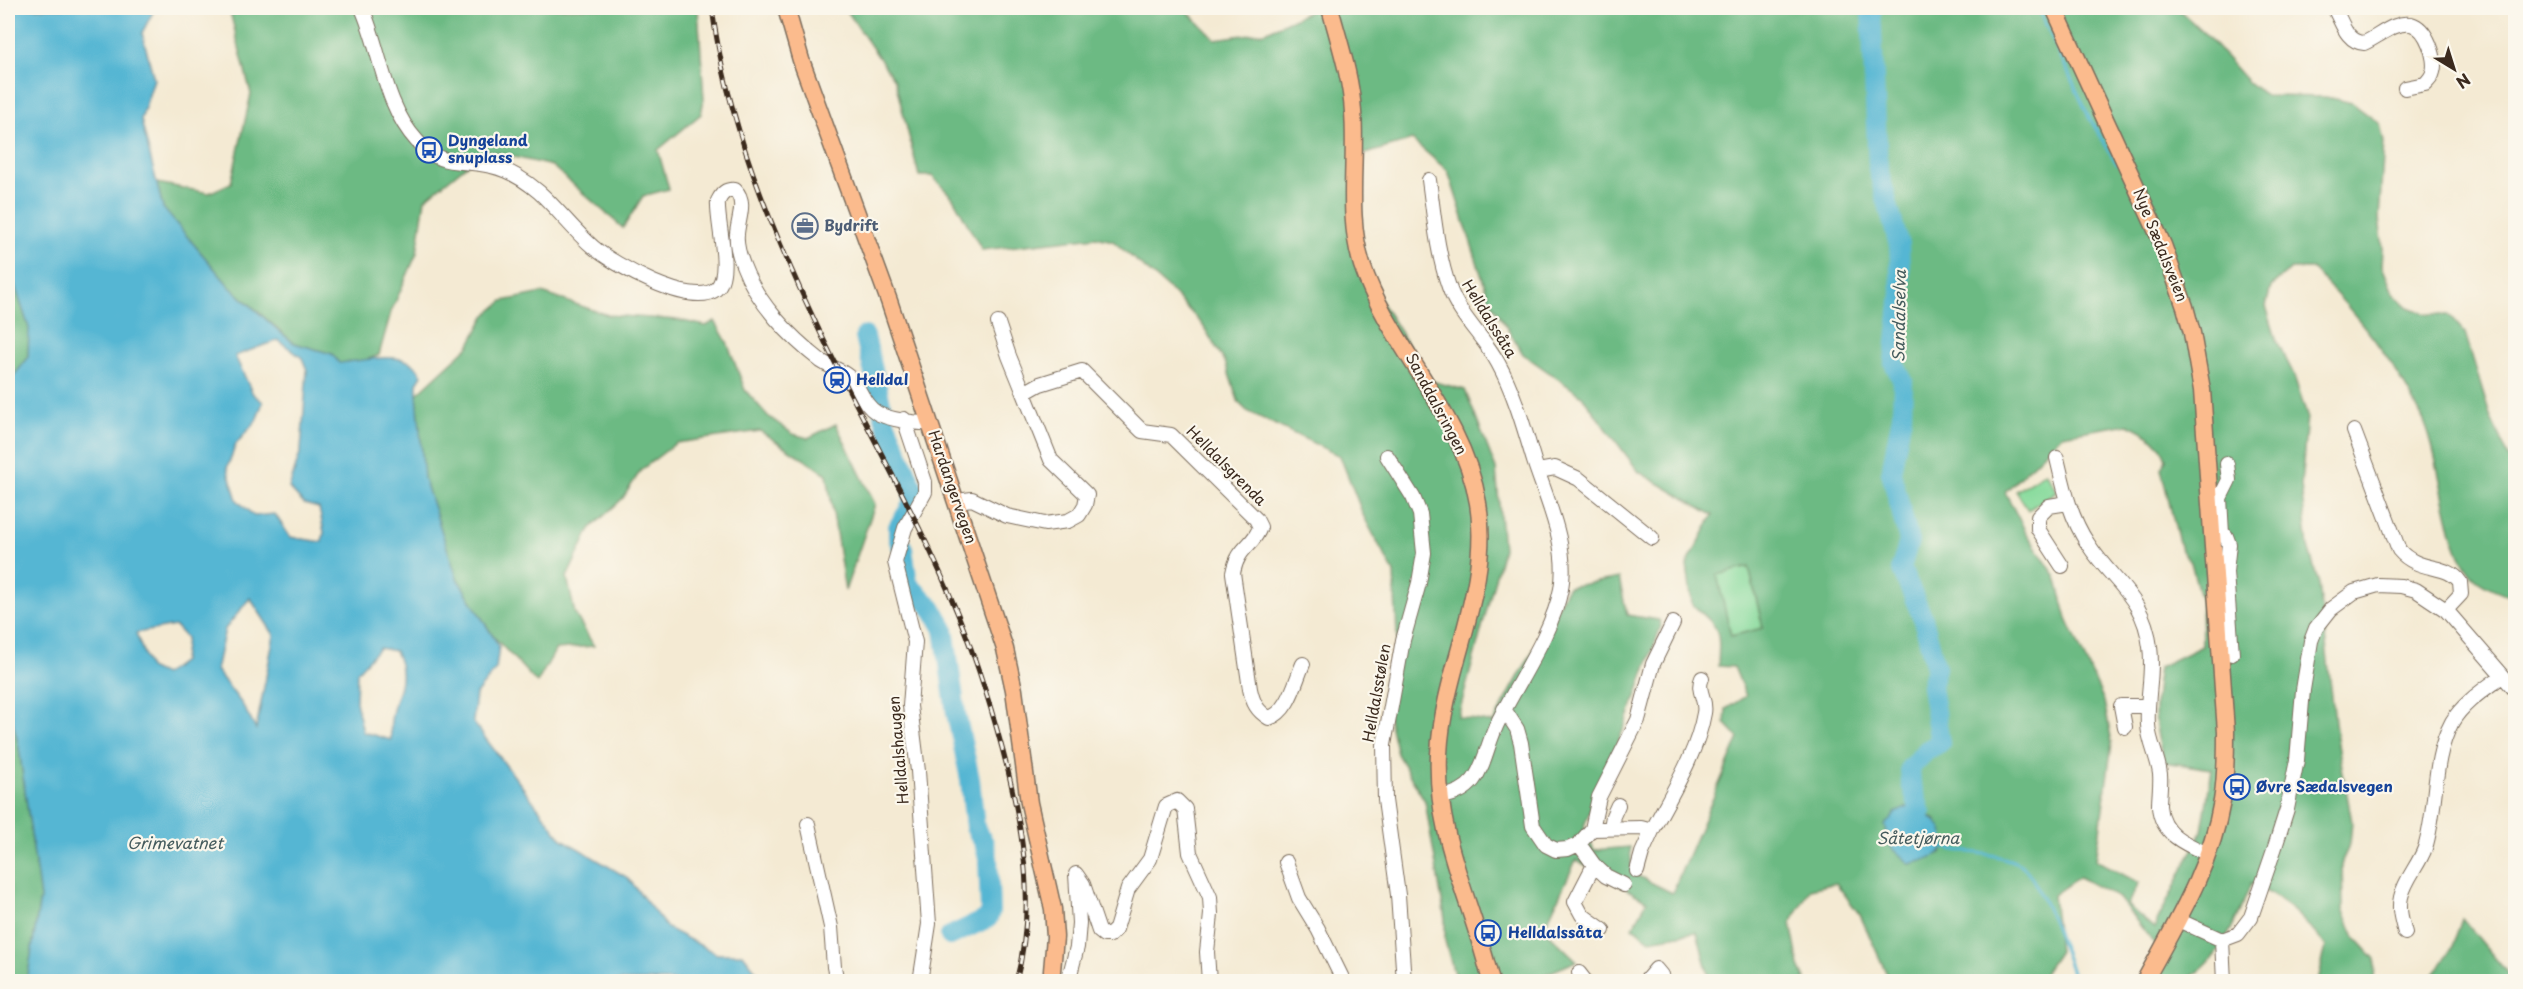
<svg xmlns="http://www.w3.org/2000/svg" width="2523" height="989" viewBox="0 0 2523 989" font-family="'Playpen Sans',sans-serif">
<rect width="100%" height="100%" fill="#fbf7ec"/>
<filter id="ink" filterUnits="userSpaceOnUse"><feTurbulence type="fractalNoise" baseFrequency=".0167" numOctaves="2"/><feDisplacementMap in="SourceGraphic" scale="12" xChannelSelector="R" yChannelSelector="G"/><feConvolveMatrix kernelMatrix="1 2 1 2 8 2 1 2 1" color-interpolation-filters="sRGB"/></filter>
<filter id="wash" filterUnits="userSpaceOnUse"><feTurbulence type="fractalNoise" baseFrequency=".008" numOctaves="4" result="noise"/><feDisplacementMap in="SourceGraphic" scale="24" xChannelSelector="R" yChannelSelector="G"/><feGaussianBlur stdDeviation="1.35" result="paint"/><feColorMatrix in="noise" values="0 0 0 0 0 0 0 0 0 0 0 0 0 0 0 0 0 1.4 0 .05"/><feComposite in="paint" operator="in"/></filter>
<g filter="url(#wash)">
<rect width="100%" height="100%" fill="#f4ead3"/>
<path fill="#86da9b" stroke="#60825c" stroke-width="1.5" d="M2045,472L2057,491L2028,510L2016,491Z
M1749,567L1763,628L1731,636L1716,575Z"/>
<path fill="#6cba83" stroke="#547250" stroke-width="1.5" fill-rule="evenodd" d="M229,8H698L704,99L701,114L658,150L669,189L643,196L623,228L552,166L485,150L425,199L417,253L391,312L379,355L361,362L338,363L332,354L294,343L230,287L163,208L157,183L209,193L231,183L251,94Z
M845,8H1184L1215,39L1265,32L1317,8H2177L2206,35L2247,81L2266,96L2326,97L2352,103L2380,124L2384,142L2379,219L2383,248L2382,266L2394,295L2408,307L2426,314H2438L2451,317L2465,333L2491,418L2516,473L2515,598C2502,592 2486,588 2475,578C2443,548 2443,457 2421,415C2394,361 2355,311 2312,269H2291L2271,287L2266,306L2276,339L2293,373L2307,416L2301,486L2308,547L2319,584L2337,739L2352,822L2350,844L2342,861L2343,909L2355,937L2375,959L2374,981H2318L2326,946C2301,916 2286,901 2251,883C2238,917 2218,969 2181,981C2173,984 2161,981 2153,981L2165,958L2119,898L2079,877L2053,895L2059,951L2039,981H1890L1860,915L1836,883L1810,889L1791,923L1799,966L1806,981H1710L1697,932L1650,940L1633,927L1647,901L1576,860L1544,929L1577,961L1544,975L1547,981H1456L1445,941V919L1425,801L1397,754L1387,710L1398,656L1394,573L1364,517L1340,456L1247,411L1239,403L1225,362L1202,324L1170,290L1113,241L1096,237L982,250L953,198L932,176H919L895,81ZM1412,140L1448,171L1489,299L1523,354L1582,396L1639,472L1713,515L1687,565L1692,604C1720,630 1720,626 1718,666L1734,667L1746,696L1726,709L1725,723L1739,738L1672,893L1632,873L1630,847L1594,850L1584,826L1632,708L1661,626L1659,620L1627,615L1619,578L1568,587L1493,723L1458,717L1503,549L1496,469L1465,390L1431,381L1359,267V156ZM2128,424C2145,431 2161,442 2166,459L2161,469L2181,551L2191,562L2201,601L2202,646L2159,667C2153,707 2153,723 2164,762L2212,769L2202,831L2154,928L2127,905L2139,883L2096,860L2112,743L2104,701L2067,619L2056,577L2027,534L2005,492L2062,435ZM1749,567L1763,628L1731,636L1717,575ZM1910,806L1936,820L1941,853L1910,864Z
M8,265L29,328L28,358L8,383Z
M542,293L608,315L678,320L706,326L715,321L727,342L745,390L768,416L793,434L808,438L836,424L875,504L845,591L827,474L760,431L676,443L641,470L623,498L590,529L567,577L575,614L594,646L556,649L537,683L493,636L457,578L424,478L417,394L469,346L485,316L503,301Z
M8,700L19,748L40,898L27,981H8Z
M2462,918L2514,981H2428C2446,961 2455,944 2462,918Z"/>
<path fill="#54b6d3" stroke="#487078" stroke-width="1.5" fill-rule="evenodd" d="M8,8H155L142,33L154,79L141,120L163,208L230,287L280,332L294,343L332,354L339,363C358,362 396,351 413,364C417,367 420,372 422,375L417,383V394L424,478L457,578L499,646L496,669L476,694L473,722L562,839L628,878L667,928L717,954H743L764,981H27L40,898L19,748L8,700V383L28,358L29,328L8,265ZM278,340L302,358L307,370L301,450L289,488L304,504L319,508L324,532L322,542L290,537L275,514L254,516L237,500L227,468L236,444L256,421L263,402L253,394L235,356ZM250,598L274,635L256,729L242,704L216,670L225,629ZM175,626L186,638L183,661L164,675L149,668L136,633ZM379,648L395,651C410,682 394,692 391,721C390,727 391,734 391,740L363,732L356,702L357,672Z
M1910,806C1932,821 1944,817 1945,848C1936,858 1922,861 1910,864L1890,846L1885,825L1895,813Z"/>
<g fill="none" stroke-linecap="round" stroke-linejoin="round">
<path stroke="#54b6d3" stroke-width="3" d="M2038,8L2090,119L2117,164
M1945,848C1970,854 1997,852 2021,865C2036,872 2069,962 2075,982"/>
<path stroke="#54b6d3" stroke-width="20" d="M1871,8L1878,169L1899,245L1901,292L1894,363L1903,381L1902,416L1891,472L1909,541L1901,568L1923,618L1936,668L1931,686L1940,743L1927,750L1910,768L1911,784L1921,813
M865,336L886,424L914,490L912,505L898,527V538L903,549L908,584L932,608L944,629L956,713L970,779L975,827L984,843L988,858L990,911L988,918L950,936"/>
</g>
</g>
<g filter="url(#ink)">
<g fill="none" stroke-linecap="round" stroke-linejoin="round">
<g stroke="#7c6d5d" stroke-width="16">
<path id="minor" d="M362,8C381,51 384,105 417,141C442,169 459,158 491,166C509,170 525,180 539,192C558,209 573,230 593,247C613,264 692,309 716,289C733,274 716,222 718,201C722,193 726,189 735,190C747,202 738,219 737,234C736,244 739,255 743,265C757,303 790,337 821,361C830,367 841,370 849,377C861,387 862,404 877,413C887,419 918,424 930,423
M2334,8C2342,21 2346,42 2364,43C2378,37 2395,21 2411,24C2427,28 2437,59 2433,72C2432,77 2429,80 2425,84L2405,88
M1429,180C1434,216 1437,253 1449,287C1459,316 1484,337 1498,363C1515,394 1524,428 1534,461C1547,501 1569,546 1561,589C1553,631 1518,682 1499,720C1481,754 1486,791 1440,797
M998,323L1009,356L1024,393
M904,419L925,482V492L905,528L895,562L915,642L910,706L918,771L929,924L920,982
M2354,431L2399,550C2418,573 2448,563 2460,582L2461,594L2446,610
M1387,456L1413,497L1420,514L1424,553L1419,583L1403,640L1384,745L1385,800L1398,895L1404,982
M2057,458C2064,488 2070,517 2088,544C2113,583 2144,596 2150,647C2154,673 2146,699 2148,725C2149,742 2158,757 2160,774C2161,784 2159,795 2159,806C2161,834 2185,844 2208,854
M1538,471L1555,468L1579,479L1652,538
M957,501L972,499L1007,516L1045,524L1068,521L1079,515L1085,505L1087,495L1051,460L1024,393L1040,384L1082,371L1142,431L1171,435L1256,519L1260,527C1254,546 1238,546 1233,573L1250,689C1253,703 1257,711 1269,718C1289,712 1295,682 1303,664
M2222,534L2220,498L2229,480L2227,464
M2213,535L2226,536L2229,544L2226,572L2232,654
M2062,566L2038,529V517L2049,506L2068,503
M1504,709L1517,729L1521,743L1533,826L1546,845L1556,850L1568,849L1579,844L1592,829L1599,797L1638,720L1653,664L1673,623
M2125,727L2121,706H2147
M808,824L831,927L834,967L837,982
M1611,828L1613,816L1618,805
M1592,829L1641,828L1652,831C1671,794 1697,754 1704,713C1707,699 1696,691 1702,678
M1579,844L1594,865L1575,902L1582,915L1603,930
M1286,862L1299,898L1318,929L1344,982
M1594,865L1606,876L1624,885
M1637,871L1642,853L1652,831
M2178,920L2222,940L2238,934L2251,917L2275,847L2287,809L2297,760L2303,690L2311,641L2316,628L2331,609L2354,592L2378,585L2401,586L2416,590L2446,610L2516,691
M2405,933C2402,921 2398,910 2401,897C2405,879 2419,865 2425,848C2438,807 2431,761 2452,722C2463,703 2485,689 2502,676
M2222,940L2224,982
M1579,973L1586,982
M1068,982L1077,947L1079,923L1076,874L1083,884L1099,931L1104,935H1110L1116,929L1128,889L1150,859L1166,806L1177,801L1185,809L1190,853L1210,897L1211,914L1207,952L1209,982
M1645,982L1656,969L1661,975L1663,982"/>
</g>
<g stroke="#7c6d5d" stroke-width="19">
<path id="major" d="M786,8L801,60L889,301L1005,649L1014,690L1029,803L1053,909L1055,937L1051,982
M1330,8C1339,42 1351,77 1353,112C1357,163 1346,215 1362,265C1390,348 1463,413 1478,503C1492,590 1443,668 1439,754C1435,839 1473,902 1491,982
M2054,8L2163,245L2185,307L2192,333L2202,390L2226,732C2226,755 2226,778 2222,801C2211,867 2176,923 2144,982"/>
</g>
<use href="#minor" stroke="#fff" stroke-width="14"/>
<use href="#major" stroke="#fbbb8d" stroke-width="16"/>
<g stroke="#3b2a1e" stroke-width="5">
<path id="rail" d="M712,8C727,122 771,229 820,332C865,427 920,519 959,617C979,667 995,719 1008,771C1025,841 1035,911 1016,982"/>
</g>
<use href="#rail" stroke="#fbf7ec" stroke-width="3" stroke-dasharray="9" stroke-linecap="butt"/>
</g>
</g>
<defs>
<g id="bus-ring" transform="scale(1.35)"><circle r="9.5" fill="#fbf7ec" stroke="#1a4fb4" stroke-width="1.5"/><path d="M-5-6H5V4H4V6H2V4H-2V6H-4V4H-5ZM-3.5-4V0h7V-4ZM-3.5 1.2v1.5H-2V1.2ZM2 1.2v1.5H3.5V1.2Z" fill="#1a4fb4"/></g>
<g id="office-ring" transform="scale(1.35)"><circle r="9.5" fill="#fbf7ec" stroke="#5c6f8a" stroke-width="1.5"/><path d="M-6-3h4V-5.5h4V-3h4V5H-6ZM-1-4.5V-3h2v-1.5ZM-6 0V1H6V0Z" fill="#5c6f8a"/></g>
<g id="station-ring" transform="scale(1.35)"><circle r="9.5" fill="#fbf7ec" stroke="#1a4fb4" stroke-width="1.5"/><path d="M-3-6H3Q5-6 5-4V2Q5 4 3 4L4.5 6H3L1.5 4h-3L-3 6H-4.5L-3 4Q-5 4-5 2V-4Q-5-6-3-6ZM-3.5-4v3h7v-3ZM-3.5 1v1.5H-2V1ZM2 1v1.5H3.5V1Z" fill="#1a4fb4"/></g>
</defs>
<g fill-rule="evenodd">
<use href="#bus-ring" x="429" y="150"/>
<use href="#office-ring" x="805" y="226"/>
<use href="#station-ring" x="837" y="380"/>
<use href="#bus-ring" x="2237" y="787"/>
<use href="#bus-ring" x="1488" y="933"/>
</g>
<g text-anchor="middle" stroke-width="4.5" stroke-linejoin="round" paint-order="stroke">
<g font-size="15" font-weight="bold" fill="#164399" stroke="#fbf7ec" text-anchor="start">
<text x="448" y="146">Dyngeland<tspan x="448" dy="17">snuplass</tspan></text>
<text x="856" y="385">Helldal</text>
<text x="2256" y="792">Øvre Sædalsvegen</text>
<text x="1508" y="938">Helldalssåta</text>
</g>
<g font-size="15" font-weight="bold" fill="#4e5e75" stroke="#fbf7ec" text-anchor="start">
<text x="824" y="231">Bydrift</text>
</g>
<g font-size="15" fill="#3b2a1e" stroke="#fbf7ec">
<text transform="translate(2160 245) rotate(68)" y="5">Nye Sædalsveien</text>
<text transform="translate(1489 319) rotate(58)" y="5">Helldalssåta</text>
<text transform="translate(1436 404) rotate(62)" y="5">Sanddalsringen</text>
<text transform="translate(1226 466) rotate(45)" y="5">Helldalsgrenda</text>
<text transform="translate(952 487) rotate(71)" y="5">Hardangervegen</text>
<text transform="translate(1377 693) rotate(-80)" y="5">Helldalsstølen</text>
<text transform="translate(899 750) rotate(-95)" y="5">Helldalshaugen</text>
</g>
<g font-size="16" font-style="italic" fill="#445b5d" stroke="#fbf7ec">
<text transform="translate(1899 316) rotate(-89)" y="6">Sandalselva</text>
<text x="1918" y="844">Såtetjørna</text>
<text x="175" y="849">Grimevatnet</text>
</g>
</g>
<rect width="2523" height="989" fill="none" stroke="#fbf7ec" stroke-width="30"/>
<g transform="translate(2454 69) rotate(142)" stroke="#fbf7ec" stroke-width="4.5" paint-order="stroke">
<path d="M0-4.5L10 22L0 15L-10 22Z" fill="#3b2a1e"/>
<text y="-9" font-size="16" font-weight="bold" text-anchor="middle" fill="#3b2a1e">N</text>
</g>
</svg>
